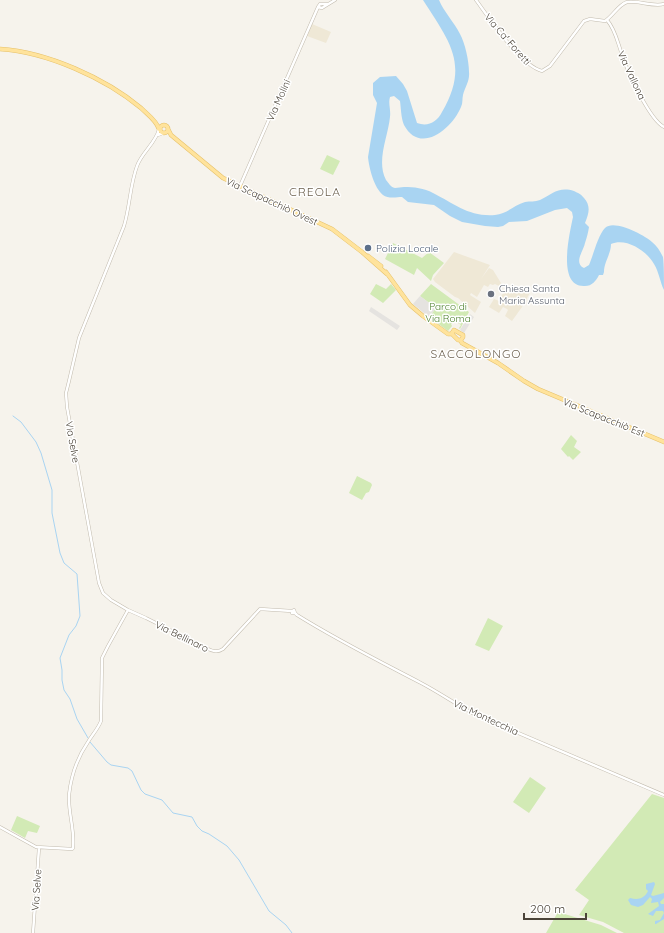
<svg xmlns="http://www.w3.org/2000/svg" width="664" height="933" viewBox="0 0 664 933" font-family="Quicksand,sans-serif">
<rect width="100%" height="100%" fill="#f6f3ec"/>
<path fill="#efe8d6" d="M312,24L331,32L326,43L307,36Z
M454,252L490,265L481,279L489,268L493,270L501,283L499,286L495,284L493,285L490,284L488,287L484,285L477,297L471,293L470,295L481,302L475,313L458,298L455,297L435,282L433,279Z
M507,285L523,292L531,291L522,307L512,321L505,316L508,310L507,309L503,307L499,313L489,307L494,299L499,301Z"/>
<path fill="#d2eab5" d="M327,155L340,161L333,175L320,169Z
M393,243L422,258L429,252L444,263L433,275L431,281L417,268L414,275L385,259Z
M376,284L386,289L391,284L396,290L383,303L370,294Z
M431,284L469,312L460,329L459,328L461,325L455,321L451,324L452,326L448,331L429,317L436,308L420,296Z
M571,435L577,441L574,447L581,452L573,460L569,456L568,457L561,449Z
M357,476L371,483L372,485L369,492L366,493L362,500L349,493Z
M488,618L503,626L489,651L475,645Z
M530,777L546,788L529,813L513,802Z
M652,794L664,798V933H624L603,922L579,915L589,900L575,890Z
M17,816L40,826L37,833L28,831L25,838L11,830Z
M558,912L601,925L617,933H546Z"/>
<path fill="#e5e3e0" d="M420,296L436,308L429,317L413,304Z
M371,307L400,326L397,330L369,311Z
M470,314L474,317L464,333L460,330Z"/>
<path fill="#a9d4f2" d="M423,0H439C444,12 454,22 460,34C465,43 469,61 469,72C470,81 465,87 463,95C462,99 463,103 461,107C452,129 420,155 404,125C401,118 401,108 400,101L394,96L390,97C388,103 391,110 390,117C388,137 376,161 386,180C389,183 390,187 395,188C398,188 401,187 404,187C414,187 424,188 433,193C455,204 469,217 495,215C507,214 514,205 525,202C530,201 535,202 540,200C552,194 559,186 574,191C578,193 581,194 584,198C591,206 589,213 585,223L589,227C588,233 587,237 585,243C584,250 573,263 584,268L589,265C593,256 598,235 605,228C614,219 644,235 652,242C657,246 660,251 663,257C664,264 664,282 664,290C660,282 659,272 654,264C647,251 626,237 611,244C611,254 604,262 604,272L603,275H599C596,281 592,286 585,286C556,288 570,232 573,217L572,212L567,208L555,210L527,221L509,222L503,226L498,227L485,226L462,222L450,216L434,205L408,202L402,197C397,197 388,199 383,195C374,188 369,168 368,157L377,103L373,95V83L380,77L396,76L403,84L407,91L417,123C428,127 437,122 442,112C470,64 449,41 423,0Z
M654,882L655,884L651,895L653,896L664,893V898L660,902L661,904H664V919L656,924H655V921L660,920L664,913L663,911H656L653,916L648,914L659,906L658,902L651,903L652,899L650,897L643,905L638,907L631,905L628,900L630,898C638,900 644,899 648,891L646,889V884Z"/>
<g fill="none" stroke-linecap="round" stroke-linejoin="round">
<path stroke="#a9d4f2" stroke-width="1" d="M13,416L21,422L36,442L41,453L52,490V513L60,553L64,563L77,574L80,616L76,626L69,635L60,658L62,670V680L64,690L70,699L77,719L88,738
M90,742L107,762L111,765L128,768L132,771L141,790L145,794L162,800L173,813L192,817L197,826L202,831L209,834L227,846L239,860L269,911L286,925L292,933"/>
<g stroke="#c2bbae" stroke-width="3.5">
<path id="minor" d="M476,0C489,18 521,66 542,71L550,66L584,21L590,19L605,21C613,16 618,5 627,2C638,0 652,7 664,4
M327,4H320L318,7L322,8L335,0
M607,20C616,30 618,45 623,57C628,73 650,120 664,127
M159,129C156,143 142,152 137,166C130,185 130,206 124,226L79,338L69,381L66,393L67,407L99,583L103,593L111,600L128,610L146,618L206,648C212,651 217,653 223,649L260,609L292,611
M158,135L163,133
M240,186L318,7
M295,613H292V611L294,610L295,613L297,615C337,640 379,661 421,683C440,693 457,705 476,715L664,795
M0,827L36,847L72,849L73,848C75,830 68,813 69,795C71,776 77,758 88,742C92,735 98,729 101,721L102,658L108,646L128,610
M33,933L39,848"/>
</g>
<g stroke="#e6c16a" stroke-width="4.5">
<path id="major" d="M0,49C47,52 105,78 141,108C148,115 156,120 159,129
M160 129a4 4 0 1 1 8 0a4 4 0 1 1-8 0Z
M168,129L171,135L223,178L332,229L362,252L387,274
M368,256L381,266
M386,272L410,305L423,316L448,334H452
M454,330L463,335V337L461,340H458L453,335L452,333Z
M460,340L462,343L498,363L524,381L538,389L664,442"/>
</g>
<use href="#minor" stroke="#fff" stroke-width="2.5"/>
<use href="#major" stroke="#ffe39c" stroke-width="3.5"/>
</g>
<circle fill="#5c6f8a" stroke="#fff" stroke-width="1.5" cx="368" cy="248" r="4"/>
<circle fill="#6b7280" stroke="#fff" stroke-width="1.5" cx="491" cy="294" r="4"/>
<g text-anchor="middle" stroke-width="3" stroke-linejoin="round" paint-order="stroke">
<g font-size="10" fill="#4b4439" stroke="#fff">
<text transform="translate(508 39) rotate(49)" y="4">Via Ca' Foretti</text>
<text transform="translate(632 75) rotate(65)" y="4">Via Vallona</text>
<text transform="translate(278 100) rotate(-66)" y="4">Via Molini</text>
<text transform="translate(272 201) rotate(25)" y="4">Via Scapacchiò Ovest</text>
<text transform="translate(604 417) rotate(22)" y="4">Via Scapacchiò Est</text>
<text transform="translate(73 442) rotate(80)" y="4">Via Selve</text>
<text transform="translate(182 636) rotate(26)" y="4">Via Bellinaro</text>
<text transform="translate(486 717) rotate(25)" y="4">Via Montecchia</text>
<text transform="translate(36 890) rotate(-86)" y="4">Via Selve</text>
</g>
<g font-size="10" fill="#4e5e75" stroke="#fff" text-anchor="start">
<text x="376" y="252">Polizia Locale</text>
</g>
<g font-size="10" fill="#5b616d" stroke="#fff" text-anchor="start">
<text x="499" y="292">Chiesa Santa<tspan x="499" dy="12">Maria Assunta</tspan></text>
</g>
<g font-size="10" fill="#4a7f2a" stroke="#fff">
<text x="448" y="310">Parco di<tspan x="448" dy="12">Via Roma</tspan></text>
</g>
<g font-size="12" letter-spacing="1" fill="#6e6250" stroke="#fff">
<text x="315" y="196">CREOLA</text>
<text x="476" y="358">SACCOLONGO</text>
</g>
</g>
<path d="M524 913v6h62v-6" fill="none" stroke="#4b4439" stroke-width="2"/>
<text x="530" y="913" font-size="12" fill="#4b4439" stroke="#ffffff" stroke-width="3" paint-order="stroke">200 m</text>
</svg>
